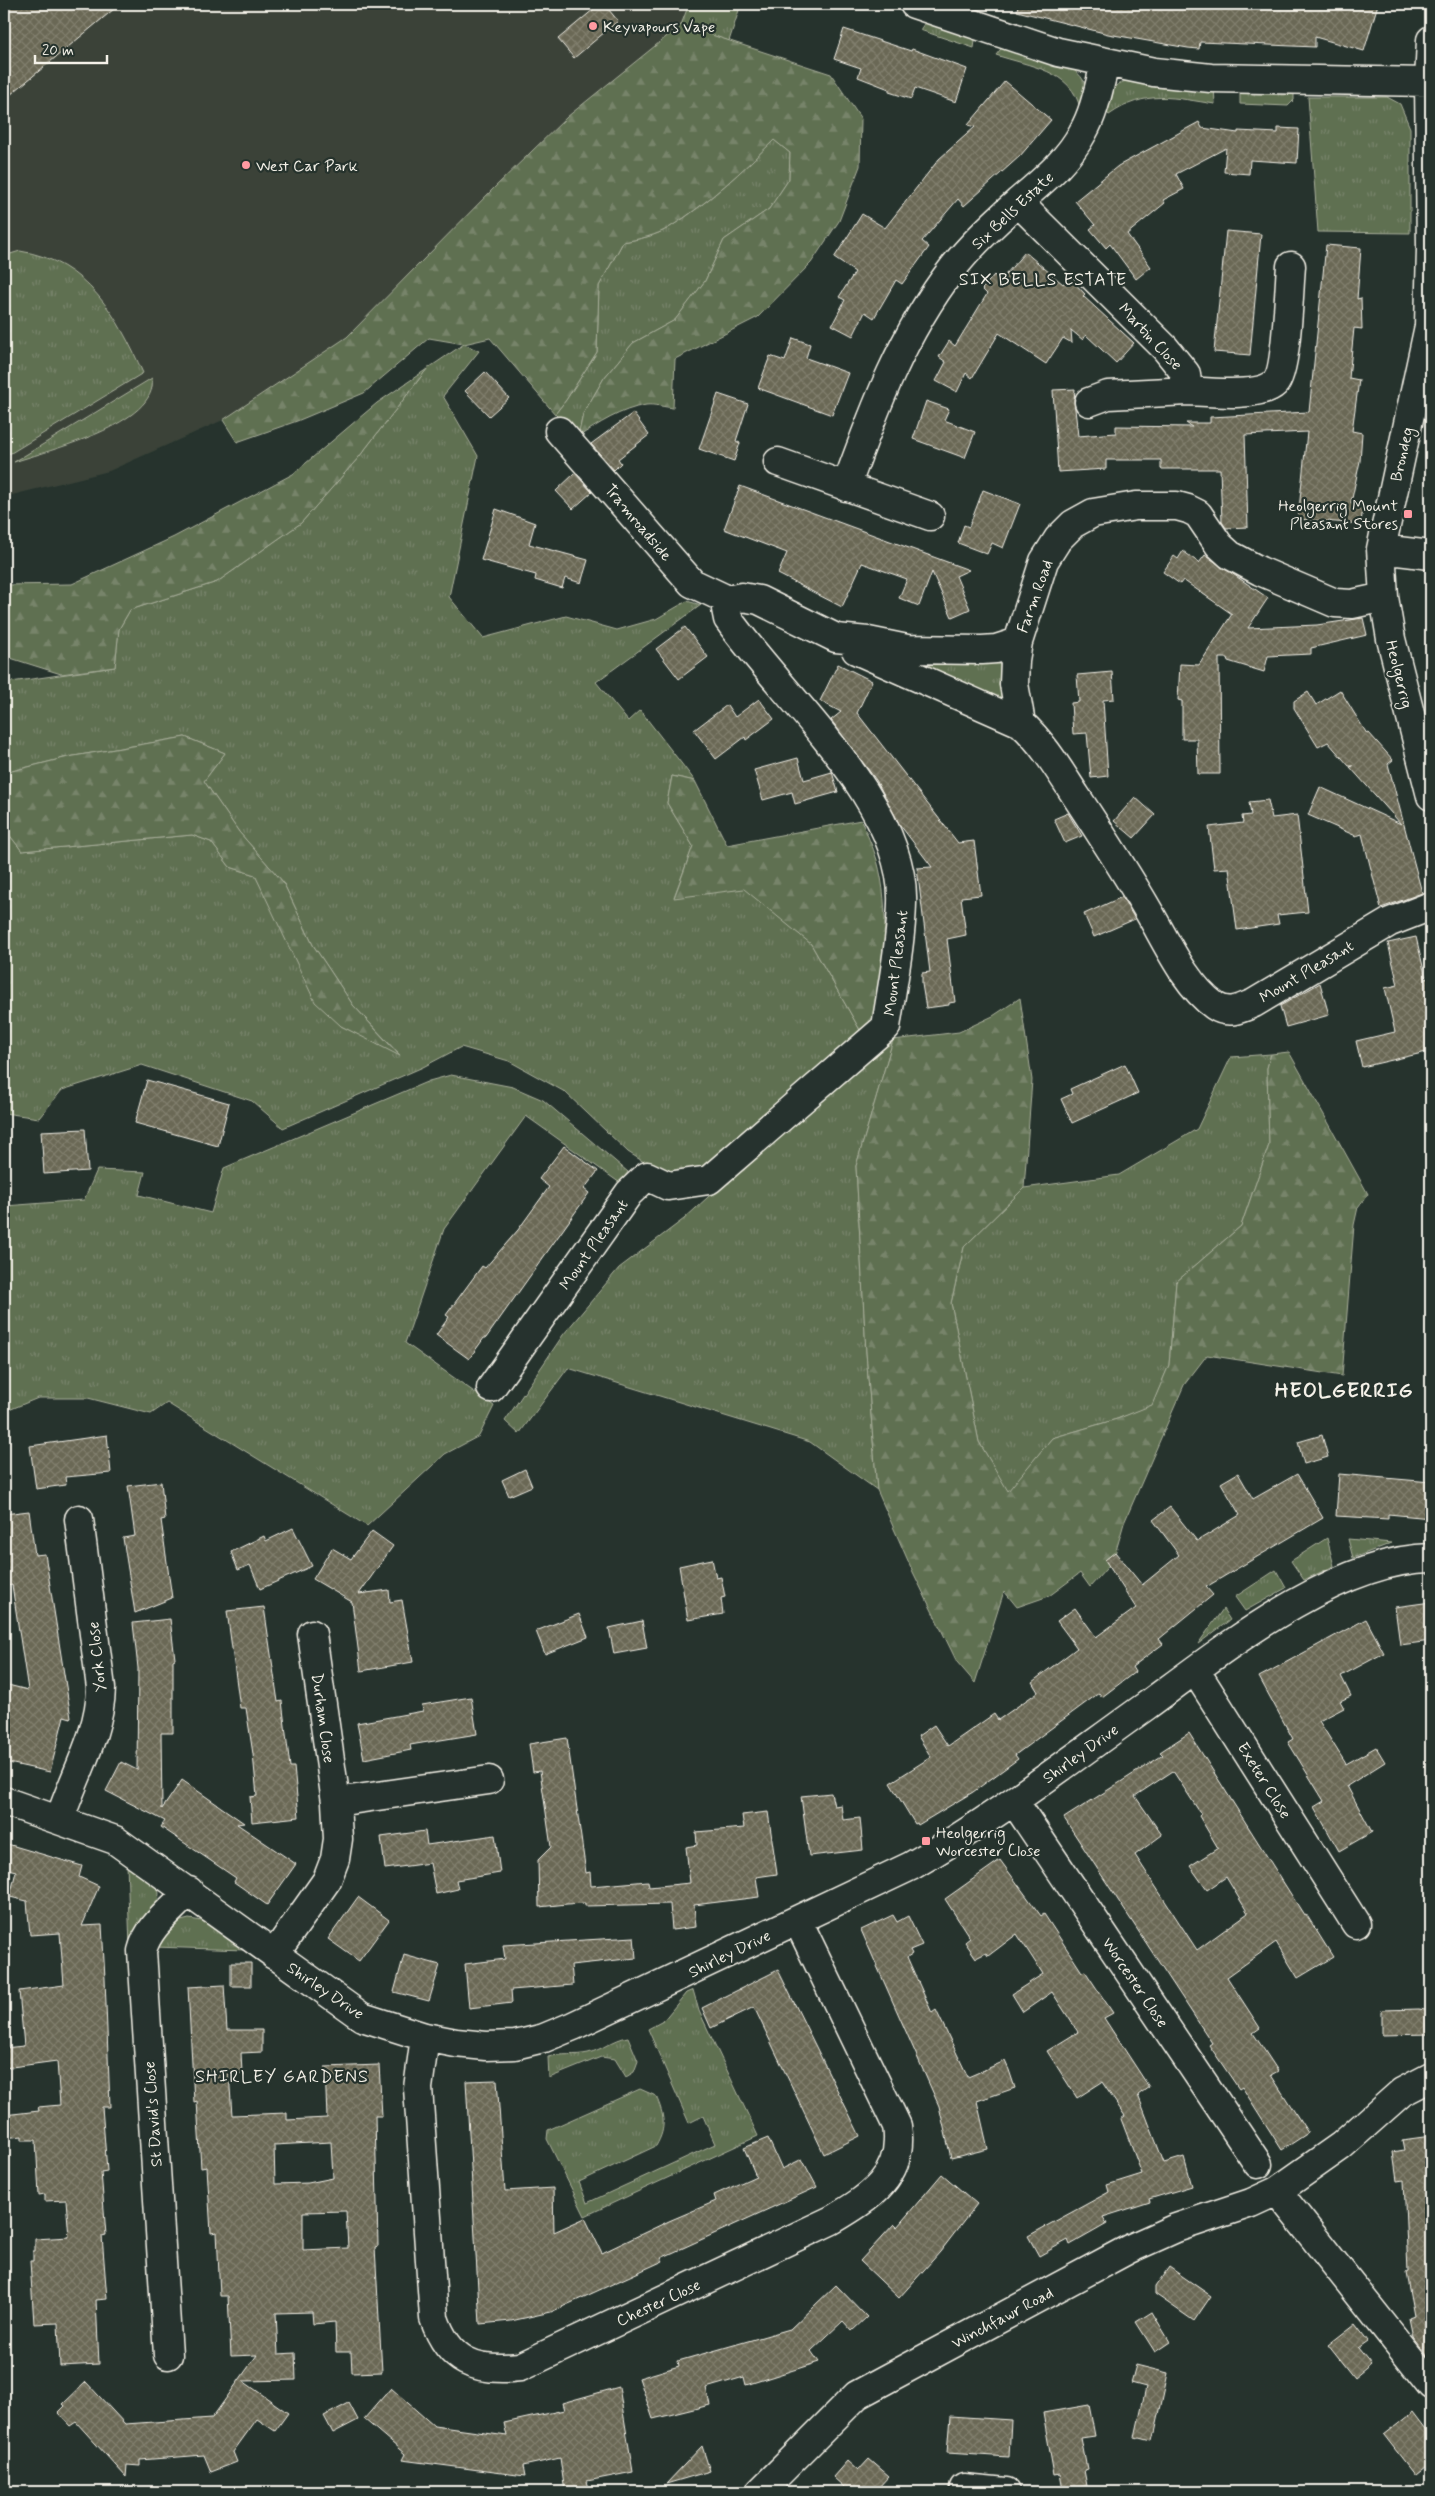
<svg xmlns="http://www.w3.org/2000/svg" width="1435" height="2496" viewBox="0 0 1435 2496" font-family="Mynerve,sans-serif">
<defs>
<pattern id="grass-tufts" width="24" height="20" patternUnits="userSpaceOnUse" patternTransform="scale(1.25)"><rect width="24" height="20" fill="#5f6f51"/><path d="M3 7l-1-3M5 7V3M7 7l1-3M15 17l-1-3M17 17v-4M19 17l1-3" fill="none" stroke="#77846a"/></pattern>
<pattern id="forest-firs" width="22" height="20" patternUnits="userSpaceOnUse" patternTransform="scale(1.25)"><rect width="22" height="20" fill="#5f6f51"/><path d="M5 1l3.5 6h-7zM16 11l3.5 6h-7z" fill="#77846a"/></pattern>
<pattern id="building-cross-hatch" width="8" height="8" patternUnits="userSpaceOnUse" patternTransform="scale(1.25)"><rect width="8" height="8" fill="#6a6854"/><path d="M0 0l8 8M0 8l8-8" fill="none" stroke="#807e6d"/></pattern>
</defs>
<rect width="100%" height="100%" fill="#26332d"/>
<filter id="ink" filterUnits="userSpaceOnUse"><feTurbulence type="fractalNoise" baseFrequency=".02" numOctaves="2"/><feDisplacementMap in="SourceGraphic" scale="10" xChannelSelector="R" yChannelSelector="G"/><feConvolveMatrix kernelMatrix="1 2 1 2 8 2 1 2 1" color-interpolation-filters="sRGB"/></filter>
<g filter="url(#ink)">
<path fill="#3a4339" d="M4,4H689L681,25L567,117L494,188L347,337L223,420L109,471L4,497Z"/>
<path fill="url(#grass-tufts)" stroke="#aab09c" d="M689,4H741L729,41L681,25Z
M928,18L976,34L974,48L920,30Z
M1004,45C1028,52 1085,60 1087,92C1087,97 1082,104 1080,109C1073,70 1028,66 996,55Z
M1134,78L1214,86L1215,104C1174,98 1146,89 1109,115L1104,109C1111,88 1112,85 1134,78Z
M1240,88L1294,89V100L1288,106L1240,104Z
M1308,97H1387L1400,104L1410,128V233L1318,232Z
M774,140L790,153L789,179L769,209L724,240L705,281L675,320L633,343L604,378L583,414L578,437L555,414L566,400L597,352L599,286L623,242C639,239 656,236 670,227C707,205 743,169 774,140Z
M20,251C87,261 118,317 143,373L11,453L4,454V256Z
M464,344L479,351L443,396L478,456L449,597L483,638L566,616L617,630L656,619L687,601L701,605L596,682L628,721L640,710L695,781L672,776L667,803L693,846L674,897L744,888L811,944L860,1030L724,1157L694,1172H669L647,1164L628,1152L565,1092L509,1061L461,1047L423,1067L283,1128L252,1101L142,1065L62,1090L39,1118L4,1113V828L22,851L192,835L211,842L230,867L255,875L279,922L341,1026L399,1054L353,1005L313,945L283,882L239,832L204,781L225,753L185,737L68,757L4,773V683L115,667L119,629L130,610L217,582L301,523L359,457L427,369Z
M152,378C160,424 46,451 14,462Z
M889,653L1001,655L1008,708Z
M893,1040L856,1166L866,1352L877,1490L810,1442L568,1368L519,1434L505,1421L563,1335L619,1268L684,1219L779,1132Z
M1271,1054L1267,1068L1269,1145L1241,1226L1176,1282L1169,1365L1152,1406L1117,1419L1052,1438L1008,1492L979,1442L951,1303L964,1247L1024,1188L1119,1175L1197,1129L1231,1057Z
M451,1075L513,1087L543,1100L628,1172L620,1183L526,1116L444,1229L405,1343L494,1406L479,1436L445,1454L367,1526L167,1403L151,1414L88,1398H38L4,1412V1197L5,1206L84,1200L97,1170L145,1172L139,1195L211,1213L224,1168L429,1081Z
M1327,1538L1334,1566L1304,1580L1291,1561Z
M1348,1539L1392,1543L1353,1558Z
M1276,1570L1286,1588L1245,1611L1235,1597Z
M1223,1609L1230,1620L1198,1644Z
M127,1863C135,1869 150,1875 156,1883C168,1901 140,1933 130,1948Z
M189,1919L209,1922L245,1950L154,1947L173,1923Z
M693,1990L699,2011L758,2136L585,2216L547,2139L548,2130L640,2089L656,2096C664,2115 667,2127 656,2146L579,2182L587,2203L715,2144L703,2116L689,2123L648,2029L663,2021L686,1993Z
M628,2037L638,2061L634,2072L626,2077L615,2059L601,2057L549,2078L548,2057C562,2053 575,2056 588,2053C602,2050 614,2039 628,2037Z"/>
<path fill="url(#forest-firs)" stroke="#aab09c" d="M681,25L831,74L861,119L860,166L839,221L811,263L758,317L675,359L673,408C665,407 654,404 646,405C621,409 598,424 578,437L583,414L604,378L633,343L675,320L705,281L724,240L769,209L789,179L790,153L774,140C744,169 706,205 670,227C656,236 639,239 623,242L599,286L597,352L566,400L555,414L490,338L464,344L429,338L364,393L297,421L237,442L223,420L347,337L494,188L567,117Z
M427,369L359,457L301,523L217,582L130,610L119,629L115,667L61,674L4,656V585L72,584L174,537L293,474L377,403Z
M185,737L225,753L204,781L239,832L283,882L313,945L353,1005L400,1056L341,1026L315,1002L255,875L230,867L211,842L192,835L22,851L4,828V773L68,757Z
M672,776L695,781L727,845L861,820C866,833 873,846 877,860C891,910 884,966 875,1017L860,1030L811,944L744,889L674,898L693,846L667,803Z
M1020,998L1032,1080L1024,1188L964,1247L951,1303L979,1442L1008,1491L1052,1438L1117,1419L1152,1405L1169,1365L1176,1282L1241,1226L1269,1145L1267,1068L1271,1054L1289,1052L1368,1194L1358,1207L1354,1225L1342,1376L1207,1355L1184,1385L1124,1523L1113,1561L1090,1587L1080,1573L1049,1596L1017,1607L1004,1591L975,1683L957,1662L913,1572L877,1490L866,1352L856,1166L893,1040L959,1032L993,1016Z"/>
<path fill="url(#building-cross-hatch)" stroke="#f4f1e8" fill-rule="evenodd" d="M4,4H120L4,100Z
M600,4H604L618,21L574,58L558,39Z
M1018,4H1288L1331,7L1332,4H1378L1364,51L1315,37V47L1200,42L1199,49L1188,48L1108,34L1017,11Z
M844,29L911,51L912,49L967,69L956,102L915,88L911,99L889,92V89L858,77L861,68L834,59Z
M1005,81L1051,120L1020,156L964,206L958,199L922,241L929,247L902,284L896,280L874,318L865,312L853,336L832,325L845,300L839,297L855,272L834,258L862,214L885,228L939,159L975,127L968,125Z
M1199,122L1202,128L1238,133V131L1278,133V128L1299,129L1297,163L1250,160L1249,174L1224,172L1226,148L1176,174L1184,189L1163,200L1165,203L1127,234L1151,267L1136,279L1110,244L1106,248L1090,229L1095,225L1075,201L1118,166Z
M1226,231L1261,234L1250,355L1214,352Z
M1326,245L1361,248L1357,299L1361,298L1362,329L1354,328L1349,378L1359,380L1352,431L1362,433L1360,461L1351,503L1363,504L1361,524L1298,519L1307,432L1245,435L1248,527L1226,528L1222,522L1220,469H1161V460H1106V469L1058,472L1053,390L1075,389L1074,400L1078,436L1116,433V426L1192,427L1186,423H1210V417L1309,412Z
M1025,252L1063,284L1070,278L1085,294L1083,296L1134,343L1116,363L1086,335L1083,340L1071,330L1072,343L1063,338L1046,364L999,333L972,378L966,373L957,392L936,381L946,362L939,357L949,341L955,346L987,294L982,289L994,275L1000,281Z
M793,338L810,344L806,358L848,373L832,415L758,388L770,356L785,361Z
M485,372L509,398L489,416L465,391Z
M718,394L748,404L736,441L740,443L734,461L699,449Z
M926,401L949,409L944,420L975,432L965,458L913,439Z
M633,413L649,435L618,459L621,463L614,470L591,444Z
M575,473L592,492L573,509L556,491Z
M740,486L969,570L956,576L970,609L952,617L932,572L919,606L899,598L907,579L862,563L842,607L778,574L787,553L724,529Z
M983,490L1020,504L1003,548L992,543L987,554L958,543L964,525L969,527Z
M496,509L535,523L529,544L588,560L581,583L565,578L562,588L535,580L536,575L481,560Z
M1183,551L1199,563L1205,555L1268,598L1248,628L1317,625L1363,618L1367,635L1311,648V654L1268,656L1264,672L1228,661L1227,658H1219L1220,774H1198L1197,739H1182V701L1178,700L1180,664L1199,665L1232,614L1183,580L1180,584L1163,572L1174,556L1178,559Z
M685,627L708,657L679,679L656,649Z
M838,664L872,681L857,713L958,843L974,841L981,895L961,897L966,935L947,939L955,1002L949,1003V1005L926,1008L922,984V973L930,972L917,868L932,867L900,825L876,780L831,720L841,712L820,701Z
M1112,672L1114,699L1103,700L1108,776L1091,778L1087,733L1073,734L1071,703L1079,702L1077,675Z
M1340,690L1367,734L1369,733L1393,760L1388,764L1422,893L1381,908L1362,834L1356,836L1308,815L1320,787L1401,824L1350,767L1353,766H1349L1328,742L1318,747L1294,708V701L1308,692L1316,705Z
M759,699L774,719L746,740L745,737L716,759L694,730L727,705L735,717Z
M798,758L804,780L832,772L838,792L795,804L792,792L763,800L754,770Z
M1135,797L1155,815L1134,838L1114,821Z
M1268,800L1272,818L1297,815L1308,912L1277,915L1279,924L1237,930L1229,868L1214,869L1209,827L1243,823L1242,816L1251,815L1249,802Z
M1068,813L1082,836L1065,843L1054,819Z
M1122,897L1135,919L1094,937L1084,914Z
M1416,937L1426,979L1431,977V1051L1362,1067L1356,1041L1395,1032L1385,988L1398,985L1388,943Z
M1320,983L1329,1015L1286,1027L1280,1006Z
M1125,1064L1138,1093L1072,1123L1061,1099L1072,1094L1070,1089Z
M147,1080L229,1103L218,1146L135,1123Z
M85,1129L88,1171L44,1174L41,1131Z
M564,1146L598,1171L584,1189L589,1193L486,1338H484L469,1359L436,1335L449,1317L446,1315L482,1266L485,1268L518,1230L549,1187L539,1179Z
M107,1435L111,1473L65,1477L66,1485L36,1489L30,1446Z
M1322,1435L1328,1457L1304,1464L1298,1442Z
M525,1469L532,1486L509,1496L502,1480Z
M1238,1473L1253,1499L1297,1474L1323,1518L1206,1587L1213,1595L1159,1639L1163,1644L1132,1667L1135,1672L1102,1697L1099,1693L1015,1755L1018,1759L973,1792L918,1825L917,1823L915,1824L890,1783L931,1757L918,1736L934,1725L948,1746L994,1714L998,1720L1038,1692L1032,1682L1077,1648L1057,1621L1075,1608L1096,1637L1136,1608L1105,1560L1115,1552L1142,1585L1179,1555L1153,1520L1170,1507L1197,1541L1240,1515L1221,1483Z
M1339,1474L1431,1482V1518L1388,1514V1519L1336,1516Z
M161,1482L165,1519L161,1520L172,1598L135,1613L123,1538L135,1536L128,1486Z
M29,1511L35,1555L45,1554L71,1718L64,1716L50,1772L4,1762V1684L28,1690L12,1585L8,1586L4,1561V1514Z
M293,1528L312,1566L260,1589L250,1565L238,1570L231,1552L264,1536L266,1541Z
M372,1531L393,1546L359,1594L389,1590L390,1602L402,1600L413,1662L361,1671L352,1602L313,1579L332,1548L351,1559Z
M712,1559L716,1578L721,1577L725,1597L721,1598L723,1614L688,1620L679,1566Z
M1431,1602V1641L1400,1645L1395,1607Z
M264,1607L278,1702L282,1701L290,1767H294L299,1817L252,1822L250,1797L257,1796L253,1754L246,1708H240L227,1611Z
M579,1614L588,1637L545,1654L536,1631Z
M170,1619L175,1659L173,1660V1733H161L162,1809L182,1780L244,1823L237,1824L296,1864L267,1905L234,1882L236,1878L161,1827L165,1821L106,1791L121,1762L137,1770L138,1668L133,1623Z
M1366,1619L1384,1653L1341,1676L1351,1696L1340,1701L1344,1708L1319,1721L1346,1764L1376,1747L1385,1762L1347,1786L1372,1832L1339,1851L1314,1807L1324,1801L1288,1742L1293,1739L1259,1677Z
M642,1621L647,1648L614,1654L609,1628Z
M471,1697L477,1734L410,1745L411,1750L364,1759L357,1723L423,1711L422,1705Z
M1189,1733L1304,1915L1306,1914L1333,1957L1298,1978L1276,1942L1227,1977L1260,2028L1253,2033L1278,2071L1271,2075L1308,2133L1282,2150L1242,2087L1239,2089L1209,2045L1212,2043L1064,1818L1163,1755L1160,1752ZM1173,1771L1201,1814L1199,1816L1218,1848L1190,1866L1207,1890L1226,1877L1248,1913L1197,1950L1135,1855L1162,1835L1135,1796Z
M567,1738L586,1873L590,1872L591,1886L648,1881L649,1887L690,1883L686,1847L697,1845L696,1832L744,1828L742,1815L768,1812L777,1874L756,1877L759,1897L694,1905L696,1927L672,1930L670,1904L585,1906V1903L567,1904L539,1907L538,1860L551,1847L540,1771L533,1772L529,1744Z
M831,1793L834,1806L841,1805L843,1820L860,1818L863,1850L809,1856L801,1796Z
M425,1831L427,1845L495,1835L500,1873L456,1880L458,1889L436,1894L430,1863L385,1869L381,1837Z
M4,1843L82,1866L79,1877L99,1886L82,1926L102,1925L105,1979L110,2107H102L107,2171L101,2172L106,2235L102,2236L107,2299L96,2300L99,2364L60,2366L58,2323L34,2324L30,2261H33V2251H35V2239L69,2237L66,2200L45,2201V2194L39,2195L36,2140H22V2136L4,2138V2115L39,2111L38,2107L60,2105L57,2061L4,2068V2048L24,2046L19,1991L64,1985L60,1933L30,1935L27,1901L10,1897L16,1871L4,1868Z
M1000,1860L1041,1916L1044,1914L1082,1972L1085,1971L1113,2013L1104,2018L1149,2087L1138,2095L1164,2163L1184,2157L1192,2186L1149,2199L1150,2202L1103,2217L1107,2224L1070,2245L1068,2240L1039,2256L1028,2236L1109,2192L1107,2185L1142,2174L1121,2119L1125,2116L1102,2082L1077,2098L1047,2051L1078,2032L1052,1992L1023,2012L1012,1994L1043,1974L1017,1934L988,1956L986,1953L976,1958L965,1942L970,1938L945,1899Z
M358,1897L389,1920L359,1961L328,1939Z
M893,1915L897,1922L908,1916L922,1945L910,1950L912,1954L907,1957L932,2013L936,2010L968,2077L1005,2061L1009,2070L1015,2088L977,2101L988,2149L951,2158L939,2106L861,1930Z
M634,1937L636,1958L571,1965L573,1985L511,1990L512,2003L469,2008L465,1964L505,1959L503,1945Z
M404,1955L440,1965L429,2001L394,1992Z
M231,1963H251V1986H231Z
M778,1970L860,2136L824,2154L754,2007L711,2028L702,2008Z
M224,1985L227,2030H262V2052L241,2053L242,2073L229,2074L232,2115L287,2113V2120L327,2118L325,2067L379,2065L382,2116H375L378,2246L375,2247L382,2372L352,2373L351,2352H336L335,2322L313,2324L312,2312L276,2313L278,2354L295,2353L296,2380L243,2381L288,2413L275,2431L257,2419L233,2452L237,2462L211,2472L204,2455L140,2460V2466L127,2465L126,2477L76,2422L70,2426L58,2413L65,2406L63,2404L86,2382L125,2424L212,2418L257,2355L231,2356L228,2296H220L217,2232L211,2233L207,2167L201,2168L197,2101L194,2102L188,1987ZM331,2142L333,2178L308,2183L275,2184L274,2145ZM346,2211L348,2248L303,2250V2212Z
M1419,2009L1431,2011V2034L1382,2035V2010Z
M497,2080L505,2191L553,2188L554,2232L585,2218L602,2253L669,2221L716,2201L714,2195L756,2176L744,2148L768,2138L782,2169L802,2159L817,2187L661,2258L663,2261L551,2312L511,2321L480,2324L466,2081Z
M1431,2136V2176H1427L1431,2261V2360L1413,2337L1409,2318L1414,2316L1406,2273L1408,2272L1404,2180L1397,2181L1393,2152L1404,2150L1402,2140Z
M942,2174L977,2204L940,2252L899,2298L860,2261L894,2224L897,2227Z
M1169,2267L1211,2296L1194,2321L1155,2294V2287Z
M836,2285L867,2317L852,2331L843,2321L811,2351L819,2362L746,2385L744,2377L706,2388L710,2405L653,2419L639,2378L679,2366L678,2361L790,2329Z
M1152,2312L1170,2342L1155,2352L1136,2322Z
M1355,2324L1368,2341L1358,2348L1371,2364L1354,2378L1328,2345Z
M1136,2365L1168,2373L1155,2433H1153L1151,2441L1135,2437L1146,2387L1131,2383Z
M619,2387L633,2472L587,2481L590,2492H565L560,2458L523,2466L525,2476L402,2460L405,2454L364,2419L391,2388L434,2426L507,2436L504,2423L564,2410L562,2403Z
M349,2403L358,2420L333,2433L324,2416Z
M1089,2405L1095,2436L1081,2438L1087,2469L1084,2470L1087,2486L1063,2490L1060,2474L1054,2475L1043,2413Z
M1412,2413L1431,2438V2462L1415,2475L1384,2435Z
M950,2416L1011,2420L1009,2457L947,2453Z
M702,2446L710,2471L666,2484Z
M869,2459L889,2476L878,2488L883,2492H839L844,2487L833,2477L847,2461L858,2471Z"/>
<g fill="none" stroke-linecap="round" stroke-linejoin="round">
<g stroke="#f4f1e8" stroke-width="31">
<path id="minor" d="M914,4L1058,52L1154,72L1211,78L1429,82
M1431,40L1429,82L1431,248L1429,326L1381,549L1384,597L1391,639L1431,796
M1018,202L1165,348L1186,374L1188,391C1208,392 1260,398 1275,383C1287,371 1289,288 1291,266
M1089,402L1108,395L1188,391
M559,431L692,583L728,600
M778,462L930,516
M846,487C874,410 902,334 953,268C972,244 994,223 1017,203C1041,182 1068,161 1083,132C1095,111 1099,86 1105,64
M1381,549L1431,555
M856,650L1021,723C1044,744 1059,770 1076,796C1101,834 1126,872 1149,912C1166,941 1186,986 1215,1006C1228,1015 1240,1009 1254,1003L1390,922L1431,906
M1021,723L1014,684L1015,660L1018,642L1044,561L1058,539L1073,524L1093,513L1136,506H1177L1188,509L1198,514L1219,545L1230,555L1260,571L1335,603L1352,604L1384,597
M491,1388L629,1193L647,1176L668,1186L709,1180L886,1027C892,986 901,944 902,903C906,803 782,696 728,619L726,609L728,600L742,597L759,600L836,638L868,641L907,649L982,650L996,649L1018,642
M1195,1670L1356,1924
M4,1801L115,1840L362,2017L425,2037L456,2043L486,2046L515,2045L544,2038L573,2026L911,1866C994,1819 1069,1761 1146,1706C1221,1651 1336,1559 1431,1558
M1014,1801L1258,2164
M336,1802L489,1780
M60,1819C74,1775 100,1734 101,1688L79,1519
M274,1955L327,1880L335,1859L338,1839L336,1802L312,1634
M425,2037L418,2088L434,2318C449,2362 475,2372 520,2367L832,2220C869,2198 905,2176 897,2126L798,1921
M1277,2191L1431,2385
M168,2355L142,1951C148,1926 172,1910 189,1891
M964,2488L1006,2492
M760,2492L857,2395L1129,2249L1176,2228L1251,2203L1277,2191L1341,2146L1402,2092L1431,2077"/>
</g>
<use href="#minor" stroke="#26332d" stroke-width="28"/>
</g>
</g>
<g fill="#ff9aa2" stroke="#26332d" stroke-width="2">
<circle cx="593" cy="26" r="5"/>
<circle cx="246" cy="165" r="5"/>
<rect x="1403" y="509" width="10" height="10" rx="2.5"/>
<rect x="921" y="1836" width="10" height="10" rx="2.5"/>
</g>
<g text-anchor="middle" stroke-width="4.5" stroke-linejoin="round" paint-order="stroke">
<g font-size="16" fill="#f4f1e8" stroke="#26332d" text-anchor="start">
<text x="603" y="32">Keyvapours Vape</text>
<text x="256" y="171">West Car Park</text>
<text x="1398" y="511" text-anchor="end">Heolgerrig Mount<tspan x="1398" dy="18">Pleasant Stores</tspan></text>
<text x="936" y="1838">Heolgerrig<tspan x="936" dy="18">Worcester Close</tspan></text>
</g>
<g font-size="16" fill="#f4f1e8" stroke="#26332d">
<text transform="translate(1012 210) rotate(-43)" y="6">Six Bells Estate</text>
<text transform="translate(1151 336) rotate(47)" y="6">Martin Close</text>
<text transform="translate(1401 454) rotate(-77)" y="6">Brondeg</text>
<text transform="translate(639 522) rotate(50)" y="6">Tramroadside</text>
<text transform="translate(1034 596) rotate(-70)" y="6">Farm Road</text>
<text transform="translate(1400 674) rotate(76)" y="6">Heolgerrig</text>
<text transform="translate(895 963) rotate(-83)" y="6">Mount Pleasant</text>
<text transform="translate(1306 971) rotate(-31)" y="6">Mount Pleasant</text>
<text transform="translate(593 1244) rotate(-55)" y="6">Mount Pleasant</text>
<text transform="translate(96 1657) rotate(-96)" y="6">York Close</text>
<text transform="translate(324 1718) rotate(82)" y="6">Durham Close</text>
<text transform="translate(1080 1753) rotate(-36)" y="6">Shirley Drive</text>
<text transform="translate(1265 1780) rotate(58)" y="6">Exeter Close</text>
<text transform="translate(729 1953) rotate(-26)" y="6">Shirley Drive</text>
<text transform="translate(1136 1982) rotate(56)" y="6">Worcester Close</text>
<text transform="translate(326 1990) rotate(34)" y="6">Shirley Drive</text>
<text transform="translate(152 2114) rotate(-94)" y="6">St David's Close</text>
<text transform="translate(658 2302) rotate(-25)" y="6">Chester Close</text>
<text transform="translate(1002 2317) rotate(-28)" y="6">Winchfawr Road</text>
</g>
<g font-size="18" letter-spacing="1" fill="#f4f1e8" stroke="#26332d">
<text x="1043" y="285">SIX BELLS ESTATE</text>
<text x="282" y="2082">SHIRLEY GARDENS</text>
</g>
<g font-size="21" font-weight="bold" letter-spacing="1" fill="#f4f1e8" stroke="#26332d">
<text x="1344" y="1397">HEOLGERRIG</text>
</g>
</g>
<rect width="1435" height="2496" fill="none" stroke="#26332d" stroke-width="20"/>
<rect x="10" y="10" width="1415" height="2476" fill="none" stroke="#f4f1e8" stroke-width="2" filter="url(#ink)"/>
<path d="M35 55v8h72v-8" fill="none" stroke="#f4f1e8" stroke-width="2.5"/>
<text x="42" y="55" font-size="15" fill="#f4f1e8" stroke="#26332d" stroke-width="4" paint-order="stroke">20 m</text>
</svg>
